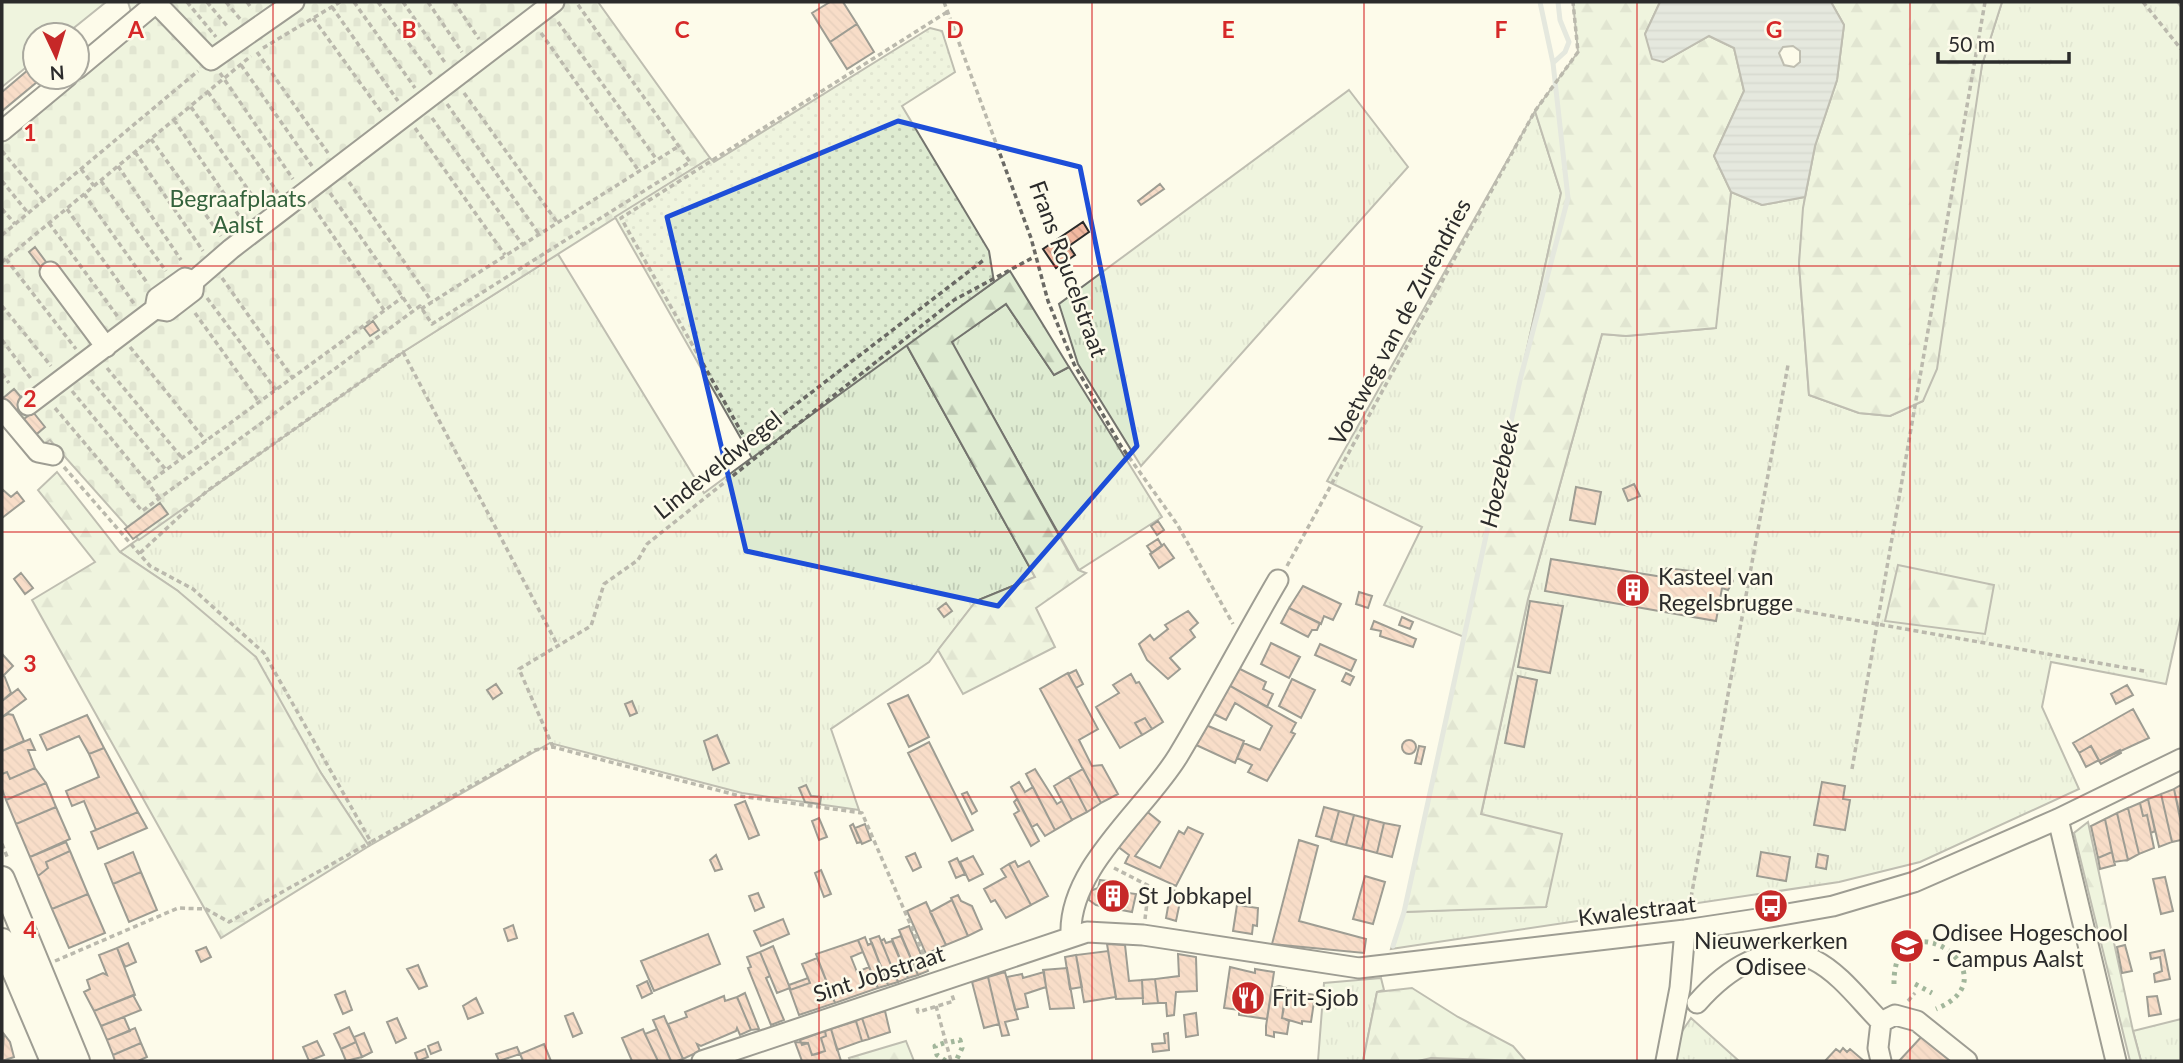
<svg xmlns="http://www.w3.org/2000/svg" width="2183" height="1063" viewBox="0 0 2183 1063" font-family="Lato,sans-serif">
<defs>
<pattern id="grass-tufts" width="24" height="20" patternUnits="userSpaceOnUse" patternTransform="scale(1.75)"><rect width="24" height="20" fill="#deebd1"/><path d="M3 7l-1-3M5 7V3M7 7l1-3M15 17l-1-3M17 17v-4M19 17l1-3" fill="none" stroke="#bfcab4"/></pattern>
<pattern id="forest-firs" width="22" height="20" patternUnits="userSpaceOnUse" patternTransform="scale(1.75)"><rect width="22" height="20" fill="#deebd1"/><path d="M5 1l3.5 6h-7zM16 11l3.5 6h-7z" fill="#bfcab4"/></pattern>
<pattern id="cemetery-stones" width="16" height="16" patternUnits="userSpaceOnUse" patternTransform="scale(1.75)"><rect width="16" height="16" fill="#deebd1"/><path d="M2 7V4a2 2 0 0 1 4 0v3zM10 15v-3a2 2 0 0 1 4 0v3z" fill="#bfcab4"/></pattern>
<pattern id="garden-dots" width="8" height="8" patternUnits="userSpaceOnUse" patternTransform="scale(1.75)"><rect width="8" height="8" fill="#deebd1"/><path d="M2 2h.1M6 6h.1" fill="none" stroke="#bfcab4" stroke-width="1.8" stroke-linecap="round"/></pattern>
<pattern id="water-rules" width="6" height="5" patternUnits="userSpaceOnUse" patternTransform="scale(1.75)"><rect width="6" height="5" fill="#c7d0d0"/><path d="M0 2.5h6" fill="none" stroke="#abb3b3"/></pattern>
<pattern id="building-back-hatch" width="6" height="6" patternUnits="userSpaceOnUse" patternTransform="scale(1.75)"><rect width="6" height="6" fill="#f2b8a0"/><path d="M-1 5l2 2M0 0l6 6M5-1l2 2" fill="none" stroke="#d09e8a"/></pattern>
</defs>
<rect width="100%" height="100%" fill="#fdfbea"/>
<path fill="url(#grass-tufts)" stroke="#74746e" stroke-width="2" d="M2002,2H2177L2181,7V616L2166,684L2051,662L2042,707L2079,789L1920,862L1839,882L1391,949L1404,912L1546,906L1481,815L1528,599L1602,334L1626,336L1715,328L1731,192L1762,205L1805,197L1799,264L1809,395L1859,413L1890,416L1923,401L1982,65Z
M1349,90L1408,167L1141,466L1078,364L1059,304Z
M1535,111L1561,193L1464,637L1384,605L1422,527L1327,481Z
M558,254L704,493L906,344L1035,577L976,601L929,662L831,729L859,810L742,793L550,743L369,846L321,773L178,591L120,552L403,352Z
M1006,304L1054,375L1069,367L1162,517L1079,570L951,342Z
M1381,978L1384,990L1377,992L1363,1061H1318L1324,983Z
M1691,1018L1739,1061H1673L1677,1039Z
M2181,1019V1061H2141L2133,1031Z"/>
<path fill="url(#forest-firs)" stroke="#74746e" stroke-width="2" d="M1573,2H1660L1645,34L1663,62L1709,36L1734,48L1744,91L1714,156L1731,192L1716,328L1626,336L1602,334L1528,599L1481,814L1562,834L1546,907L1404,912L1561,193L1535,111L1578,52Z
M1831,2H2002L1982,65L1937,369L1923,401L1890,416L1859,413L1809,395L1799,264L1803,208L1815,146L1837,80L1844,25Z
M1010,271L1069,367L1054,375L1006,304L952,342L1078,570L1086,573L1036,608L1055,647L963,694L938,650L976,601L1035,577L906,344Z
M57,472L120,552L178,591L256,657L321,773L369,846L221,938L32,600L95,562L38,490Z
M1898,565L1994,585L1985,634L1885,621Z
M2088,822L2133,1031L2141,1061H2130L2074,833Z
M1412,988L1458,1017L1513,1046L1526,1061L1431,1058L1418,1061H1363L1377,992Z
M906,1041L914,1061H850L849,1058Z"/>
<path fill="url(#cemetery-stones)" stroke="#74746e" stroke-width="2" d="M128,2H598L710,158L403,352L139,540L50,440L39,447L2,396V125L133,18Z"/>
<path fill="url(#garden-dots)" stroke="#74746e" stroke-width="2" d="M930,28L942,31L955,72L902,106L989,251L994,282L752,458L615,217L710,158L714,162Z"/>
<path fill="#deebd1" stroke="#74746e" stroke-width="2" d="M2,2H106L65,35H35V60L2,87Z"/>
<path fill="url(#water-rules)" stroke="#74746e" stroke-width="2" fill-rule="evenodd" d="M1660,2H1831L1844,25L1837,80L1815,146L1805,197L1762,205L1731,192L1714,156L1744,91L1734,48L1709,36L1663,62L1652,59L1645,34ZM1793,46L1800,51V62L1794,67L1784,65L1779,53L1783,47Z"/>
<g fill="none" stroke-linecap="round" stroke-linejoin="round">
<path stroke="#c7d0d0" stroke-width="5" d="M1553,63L1565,52L1569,42L1560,20L1558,2
M1393,946L1404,912L1520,380L1568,198L1553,63L1540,2"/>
</g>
<path fill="url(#building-back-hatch)" stroke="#2b2b2b" stroke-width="2" d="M830,2H843L857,24L830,42L812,13Z
M857,24L874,52L847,69L830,42Z
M28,70L37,82L2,111V92Z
M1160,184L1164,189L1141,205L1138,201Z
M1083,222L1089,232L1069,246L1075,255L1056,268L1043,249Z
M35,247L49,266L43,270L29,252Z
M373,321L379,330L370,336L364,328Z
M14,389L27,404L13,415L2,399Z
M33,412L45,427L32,438L19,423Z
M1634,484L1640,496L1628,501L1623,489Z
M1576,487L1601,492L1595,524L1570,520Z
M2,489L11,497L17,492L24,501L2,518Z
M160,503L168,514L133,539L125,529Z
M1158,521L1164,530L1157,535L1151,526Z
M1158,539L1162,546L1152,553L1147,546Z
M1164,544L1174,558L1159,568L1150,554Z
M1551,559L1663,577L1662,571L1667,568L1730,576L1733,581L1728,590L1722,588L1716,621L1545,591Z
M21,573L33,588L25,594L14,579Z
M1303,586L1341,604L1333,620L1324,616L1321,624L1289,608Z
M1359,592L1372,596L1368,608L1356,604Z
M1530,601L1563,606L1550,673L1518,667Z
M946,603L952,611L944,617L938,609Z
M1289,608L1320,623L1317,630H1312L1308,637L1281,623Z
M1188,611L1198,623L1190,630L1195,637L1170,658L1180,669L1168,679L1147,660L1139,644L1150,635L1154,640L1168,629L1165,625Z
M1402,617L1413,622L1410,629L1399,625Z
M1374,621L1416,639L1413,647L1380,636L1381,631L1371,629Z
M1271,643L1300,657L1289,678L1261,664Z
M1320,644L1356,660L1351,671L1315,655Z
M3,655L13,666L2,677V656Z
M1236,667L1266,682L1263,689L1273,694L1267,707L1227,684Z
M1076,670L1083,684L1076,688L1068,674Z
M1068,673L1098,729L1079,740L1092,766L1102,765L1118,794L1101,803L1040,689Z
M1346,673L1354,677L1350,685L1342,681Z
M1131,674L1136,683L1139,682L1163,722L1152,729L1145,718L1135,723L1142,735L1120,748L1096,707L1119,693L1113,685Z
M4,675L11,693L2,701V677Z
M1518,676L1537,680L1524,747L1505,743Z
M1292,679L1315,690L1301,718L1279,706Z
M496,684L502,693L493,699L487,690Z
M1227,684L1296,723L1291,732L1295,734L1267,781L1248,772L1252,765L1237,758L1244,743L1260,750L1272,726L1235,703L1226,720L1214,714Z
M2127,685L2133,695L2116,704L2111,694Z
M18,689L26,699L2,717V701Z
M908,695L929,737L909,747L888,704Z
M632,701L637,713L630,716L625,704Z
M2133,709L2149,738L2099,761L2091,746L2079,753L2073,743Z
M8,714L13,715L24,741L2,751V717Z
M87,715L104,748L89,754L79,736L47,750L40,735Z
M1145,718L1152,729L1142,735L1135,723Z
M1206,725L1244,741L1235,763L1194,744Z
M717,735L729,763L713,770L704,741Z
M30,739L35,750H28L35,768L10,779L7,772L2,774V751Z
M1402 747a7 7 0 1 1 14 0a7 7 0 1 1-14 0Z
M929,742L973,830L952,841L908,753Z
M1419,746L1425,747L1421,764L1415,763Z
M2091,746L2099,760L2086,767L2079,753Z
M104,748L138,812L96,830L84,801L72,806L66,791L99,777L89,754Z
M2120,750L2121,753L2101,764L2099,761Z
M35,768L46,783L6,800L2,789V774L7,772L10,779Z
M1035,769L1057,804L1062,801L1072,820L1055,830L1026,774Z
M1083,769L1101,803L1087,812L1069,777Z
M1069,777L1087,812L1072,820L1054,786Z
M1019,782L1025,792L1033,787L1055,830L1045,836L1037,824L1032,827L1011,787Z
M1822,782L1845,786L1843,799L1850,800L1845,830L1814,825Z
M46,783L56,807L16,824L6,800Z
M806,785L811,796L821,797L820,804L805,802L799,788Z
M2181,785V811H2179L2174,789Z
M2174,789L2181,823V840L2172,842L2161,794Z
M967,792L977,811L972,814L962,794Z
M2161,794L2172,842L2159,847L2148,799Z
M1017,799L1039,841L1031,846L1014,814L1019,811L1014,802Z
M2148,799L2155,831L2151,833L2147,815L2143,816L2140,803Z
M745,801L759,835L749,839L735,805Z
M2140,803L2143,816L2147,815L2154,848L2139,854L2128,808Z
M56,807L70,839L30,857L16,824Z
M1324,807L1339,811L1331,840L1316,836Z
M2128,808L2139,854L2128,860L2117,813Z
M1145,810L1160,822L1135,856L1160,868L1179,831L1184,834L1188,827L1203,834L1176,886L1125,863L1129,855L1117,846Z
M1339,811L1354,815L1346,845L1331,841Z
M138,812L147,828L98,849L91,832Z
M2117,813L2128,860L2114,862L2105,819Z
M1354,815L1369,819L1362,849L1346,845Z
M819,818L827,837L819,840L812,821Z
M1369,819L1384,823L1377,853L1362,849Z
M2105,819L2112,852L2098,858L2091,826Z
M1384,823L1400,826L1392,857L1377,853Z
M853,824L861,842L857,843L850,826Z
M865,824L871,840L862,844L855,828Z
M1299,840L1318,846L1299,921L1366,939L1364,953L1272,944Z
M66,842L70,851L46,862L48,868L38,876L30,857Z
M70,851L88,894L52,909L38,876L48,868L46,862Z
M133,852L141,872L113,884L105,864Z
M1761,852L1790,857L1786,881L1757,876Z
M2112,852L2115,865L2100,869L2098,858Z
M915,853L921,867L913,871L906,857Z
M1818,854L1828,856L1826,869L1816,867Z
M716,855L722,869L715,871L710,860Z
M973,856L983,874L969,881L960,862Z
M957,858L965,874L956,878L949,862Z
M1015,861L1018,867L1029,861L1048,896L1031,905L1009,864Z
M1009,864L1031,905L1006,918L995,900L991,902L984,889L1006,877L1001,869Z
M821,870L831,894L824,897L815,873Z
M141,872L157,910L129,922L113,884Z
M1365,876L1385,882L1373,924L1353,919Z
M2165,877L2173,911L2161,914L2153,879Z
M1100,880L1109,881L1107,890L1136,894L1132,912L1096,905L1089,900L1090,891L1098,888Z
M1171,890L1182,892L1176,921L1166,918Z
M758,893L764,907L755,911L749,896Z
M88,894L105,933L69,948L52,909Z
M958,895L961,901L972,906L982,929L968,936L951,898Z
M952,900L968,936L946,945L930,912Z
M926,902L946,945L926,954L907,911Z
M1237,905L1258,908L1257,926L1253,925L1252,934L1233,931Z
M783,919L789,934L761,946L754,931Z
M513,925L517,938L508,941L504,929Z
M909,926L928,971L918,975L899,930Z
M708,934L720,964L654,991L641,961Z
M879,936L898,982L888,985L870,939Z
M901,936L918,975L908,978L892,939Z
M865,937L868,945L872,943L888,985L878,988L858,940Z
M884,939L886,943L892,941L908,978L898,982L881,941Z
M858,940L863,952L851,957L857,972L869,967L878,988L835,1003L816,954Z
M128,943L136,962L125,967L117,948Z
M1107,944L1125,945L1129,981L1142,980L1143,998L1116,999Z
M2125,945L2132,971L2122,973L2117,947Z
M773,946L790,988L777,993L760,952Z
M206,947L211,957L201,962L196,951Z
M117,948L135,995L94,1011L84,992L90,989L87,980L103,973L107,975L99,955Z
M2164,950L2170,979L2155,982L2154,974L2162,971L2160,957L2151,959L2150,953Z
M1108,951L1116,997L1084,1002L1076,955Z
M760,952L770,976L766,978L784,1020L771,1025L748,968L751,967L747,957Z
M1178,954L1196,957L1197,991L1176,992L1174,1015L1167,1016L1166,1003H1158L1155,979L1179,976Z
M1076,955L1082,987L1070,989L1065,957Z
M817,958L835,1003L799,1015L790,990L810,983L802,964Z
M418,965L427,986L419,989L407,969Z
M1230,967L1255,973V969L1274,972L1267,1019L1239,1015V1010L1224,1008Z
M1067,968L1074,1008L1050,1009L1043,970Z
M1005,972L1018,1019L1005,1022L1009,1035L1002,1036L988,977Z
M1044,972L1046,987L1025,994L1028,1007L1015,1010L1007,977L1022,974L1023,978Z
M988,977L999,1024L984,1028L972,982Z
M808,978L810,983L790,990L789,985Z
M1155,979L1158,1003L1143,1004L1142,980Z
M647,981L652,993L642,998L637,986Z
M1279,986L1286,988L1282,1018L1289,1021L1287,1034L1274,1032V1037L1266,1035V1026L1272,988Z
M1287,990L1315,995L1311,1022L1302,1021V1024L1282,1018Z
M345,991L352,1010L343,1014L335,995Z
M745,993L759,1029L751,1030L737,997Z
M133,995L141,1010L101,1026L94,1011Z
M724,996L725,1001L737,997L751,1030L740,1035L737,1028L736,1031L701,1046L697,1044L700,1051L683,1059L668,1024L687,1017L685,1012Z
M2157,996L2161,1014L2149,1016L2147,997Z
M476,998L483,1013L468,1019L463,1006Z
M885,1011L890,1032L869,1039L862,1018Z
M573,1013L582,1033L573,1037L565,1016Z
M1196,1013L1198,1035L1186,1037L1184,1015Z
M664,1016L683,1059L677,1061H671L653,1020Z
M124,1017L130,1031L107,1040L101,1026Z
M397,1018L406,1038L396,1043L387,1022Z
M862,1018L869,1039L862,1041L856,1021Z
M856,1021L862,1041L837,1050L831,1029Z
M349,1027L356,1042L341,1049L334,1034Z
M135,1028L141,1043L113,1055L107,1040Z
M643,1029L645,1034L658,1061H632L622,1038Z
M657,1029L671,1061H658L645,1034Z
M831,1029L841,1061H802L795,1042L808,1043L812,1055L817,1054L825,1051L821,1038L826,1036L825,1031Z
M825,1031L826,1036L821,1038L825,1051L812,1055L808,1043L802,1045L800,1040Z
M364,1033L372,1052L362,1057L354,1037Z
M1168,1033L1169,1050L1153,1052L1152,1044L1165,1043L1164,1034Z
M4,1034L10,1042L14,1057L2,1061Z
M1924,1034L1954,1061H1899Z
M317,1041L324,1055L309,1061L303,1047Z
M356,1042L362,1057L346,1061L341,1049Z
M438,1042L441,1050L431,1054L428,1046Z
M141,1043L147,1057L138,1061H115L113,1055Z
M544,1044L551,1061H523L520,1054Z
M517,1047L520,1054L499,1061L496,1054Z
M1843,1048L1847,1052L1850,1049L1864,1061H1825L1836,1049L1840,1052Z
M425,1049L428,1057L418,1061L415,1053Z"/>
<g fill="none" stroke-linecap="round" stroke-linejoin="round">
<g stroke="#2b2b2b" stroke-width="23">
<path id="minor" d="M77,69L156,3L211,60L294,2
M2,131L67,77
M50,272L106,347
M194,281L185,278L157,298L155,309L167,311L193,291L194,281L231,249L554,2
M28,405L155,309
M2,409L38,452L53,455
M2058,819L2116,1061
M1071,935C1068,868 1145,810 1178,756C1213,698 1244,638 1278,580
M1697,1003C1725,971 1769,939 1814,960C1840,973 1861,1002 1881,1022L1878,1048L1881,1061
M1881,1022L1895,1015L1917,1021L1967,1061
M702,1061L1087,932L1143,935L1359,968L1685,930L1764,918L1833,906L1914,882L2058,819L2181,759
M1666,1061L1680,988L1685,930"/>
</g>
<g stroke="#2b2b2b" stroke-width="28">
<path id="major" d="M2,879L77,1061
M2,941L53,1061"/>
</g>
<path stroke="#6a6964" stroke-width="3.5" stroke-dasharray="5 3.5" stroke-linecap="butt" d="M187,2L216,37
M207,2L228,27
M226,2L240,19
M247,2L252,9
M354,2L415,88
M378,2L432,75
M403,2L446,64
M428,2L462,52
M454,2L479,39
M944,2L1031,238L1048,301L1074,364L1121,446L1177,524L1233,624
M2143,2L2181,49
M332,7L398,101
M947,12L621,218L747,442L985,259
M313,18L382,113
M558,22L657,160
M541,33L639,171
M263,48L340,2
M257,52L328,153
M241,65L312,166
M220,73L293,179
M208,92L278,193
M464,93L557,222
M447,104L539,234
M191,107L260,207
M432,118L522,244
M174,120L242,220
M415,128L505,255
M151,139L221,236
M2,151L43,200
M135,152L203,251
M118,166L181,260
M81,169L94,186
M2,181L28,213
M101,181L166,271
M349,182L432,302
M330,193L413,312
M84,194L148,284
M314,208L384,310
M2,209L15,224
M67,209L135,305
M49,223L118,317
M2,235L198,71
M6,259L76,349
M2,262L251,56
M222,278L292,377
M207,298L276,390
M2,306L51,366
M421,309L679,146
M195,313L259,402
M2,340L32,380
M130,347L206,441
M107,368L182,458
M2,374L9,383
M91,380L166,470
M72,391L147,482
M55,408L142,511L420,306L432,324L690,162L576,2
M64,467L150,566L193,589L264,653L371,842L535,750L553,747L740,796L862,813L929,967
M159,498L148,483L403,297
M140,553L207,491L403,352L558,646
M1287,566L1535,111L1578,52L1573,2
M1746,601L2144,671
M553,747L519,669L591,626L604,584L638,560L647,544L954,300L1034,257
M1852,769L1985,2
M2,844L8,859
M1114,868L1149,886L1145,919
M1688,914L1788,365
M55,961L178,908L206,909L229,922L371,842
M1908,1001L1915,993
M936,1006L951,1061
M917,1008L918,1012L954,1001L952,995"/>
<use href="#minor" stroke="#fdfbea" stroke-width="19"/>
<use href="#major" stroke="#fdfbea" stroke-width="24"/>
<path stroke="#34623c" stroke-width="5" stroke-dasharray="3.5 5" stroke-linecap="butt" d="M1894,984C1893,891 2019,975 1936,1009
M1915,984L1932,993
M951,1042L960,1040L962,1048L956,1061
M944,1043L935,1046L937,1055L946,1061"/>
</g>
<path d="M0 0H2183V1063H0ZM898,121L1080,167L1137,446L998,606L746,551L667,217Z" fill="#fdfbea" fill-opacity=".55" fill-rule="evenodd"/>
<path fill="none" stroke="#1d4ed8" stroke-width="5" stroke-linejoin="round" d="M898,121L1080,167L1137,446L998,606L746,551L667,217Z"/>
<path fill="none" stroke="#d62828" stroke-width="2" stroke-opacity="0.55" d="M273,2V1061M546,2V1061M819,2V1061M1092,2V1061M1364,2V1061M1637,2V1061M1910,2V1061M2,266H2181M2,532H2181M2,797H2181"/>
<defs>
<g id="building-disc" transform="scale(1.75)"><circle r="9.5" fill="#c62828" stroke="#fdfbea"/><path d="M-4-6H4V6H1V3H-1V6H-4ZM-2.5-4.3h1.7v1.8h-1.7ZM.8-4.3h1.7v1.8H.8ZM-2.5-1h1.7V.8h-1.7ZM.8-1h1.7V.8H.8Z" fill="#fff"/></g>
<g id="bus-disc" transform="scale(1.75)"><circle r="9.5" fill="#c62828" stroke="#fdfbea"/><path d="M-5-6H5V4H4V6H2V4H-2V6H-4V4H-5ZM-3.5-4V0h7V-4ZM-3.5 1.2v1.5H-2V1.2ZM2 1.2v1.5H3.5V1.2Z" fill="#fff"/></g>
<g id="university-disc" transform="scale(1.75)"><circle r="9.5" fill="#c62828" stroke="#fdfbea"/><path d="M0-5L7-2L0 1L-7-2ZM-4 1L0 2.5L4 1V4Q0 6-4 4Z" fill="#fff"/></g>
<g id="restaurant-disc" transform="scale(1.75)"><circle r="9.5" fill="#c62828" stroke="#fdfbea"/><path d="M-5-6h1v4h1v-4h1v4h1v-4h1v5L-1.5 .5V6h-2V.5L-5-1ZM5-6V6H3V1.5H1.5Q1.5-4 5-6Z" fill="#fff"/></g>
</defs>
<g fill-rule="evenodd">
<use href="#building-disc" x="1633" y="590"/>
<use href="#building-disc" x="1113" y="896"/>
<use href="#bus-disc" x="1771" y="906"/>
<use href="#university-disc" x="1907" y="946"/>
<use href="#restaurant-disc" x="1248" y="998"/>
</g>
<g text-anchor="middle" stroke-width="5" stroke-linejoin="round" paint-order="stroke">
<g font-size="23" fill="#34623c" stroke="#fdfbea">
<text x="238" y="207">Begraafplaats<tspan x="238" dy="26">Aalst</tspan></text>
</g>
<g font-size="23" fill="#2b2b2b" stroke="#fdfbea">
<text transform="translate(1068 269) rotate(70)" y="8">Frans Roucelstraat</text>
<text transform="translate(1400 322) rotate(-62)" y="8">Voetweg van de Zurendries</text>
<text transform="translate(718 465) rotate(-39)" y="8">Lindeveldwegel</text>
<text transform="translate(1637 911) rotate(-7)" y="8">Kwalestraat</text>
<text transform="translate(879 974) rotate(-18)" y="8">Sint Jobstraat</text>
</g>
<g font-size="23" fill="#2b2b2b" stroke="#fdfbea" text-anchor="start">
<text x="1658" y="585">Kasteel van<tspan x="1658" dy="26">Regelsbrugge</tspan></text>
<text x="1138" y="904">St Jobkapel</text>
<text x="1932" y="941">Odisee Hogeschool<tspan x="1932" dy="26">- Campus Aalst</tspan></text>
<text x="1771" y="949" text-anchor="middle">Nieuwerkerken<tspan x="1771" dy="26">Odisee</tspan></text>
<text x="1272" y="1006">Frit-Sjob</text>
</g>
<g font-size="24" font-style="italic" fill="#2b2b2b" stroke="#fdfbea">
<text transform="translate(1500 474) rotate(-78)" y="8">Hoezebeek</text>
</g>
</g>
<g font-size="23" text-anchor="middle" font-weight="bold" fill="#d62828" stroke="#fdfbea" stroke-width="5" stroke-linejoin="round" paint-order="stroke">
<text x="136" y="38">A</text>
<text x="409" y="38">B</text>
<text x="682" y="38">C</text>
<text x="955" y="38">D</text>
<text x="1228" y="38">E</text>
<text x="1501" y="38">F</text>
<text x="1774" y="38">G</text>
<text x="30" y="141">1</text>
<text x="30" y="407">2</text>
<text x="30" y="672">3</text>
<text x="30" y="938">4</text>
</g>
<rect width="2183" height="1063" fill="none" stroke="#2b2b2b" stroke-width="7"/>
<g transform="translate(56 56) rotate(176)"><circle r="33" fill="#fdfbea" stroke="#a9a89e" stroke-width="2"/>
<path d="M0-5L12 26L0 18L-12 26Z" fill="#c62828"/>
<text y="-10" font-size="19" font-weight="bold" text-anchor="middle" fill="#2b2b2b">N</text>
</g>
<path d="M1938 52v10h131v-10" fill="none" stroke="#2b2b2b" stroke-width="3.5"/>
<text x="1948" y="52" font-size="21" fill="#2b2b2b" stroke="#fdfbea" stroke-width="5" paint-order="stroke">50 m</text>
</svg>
